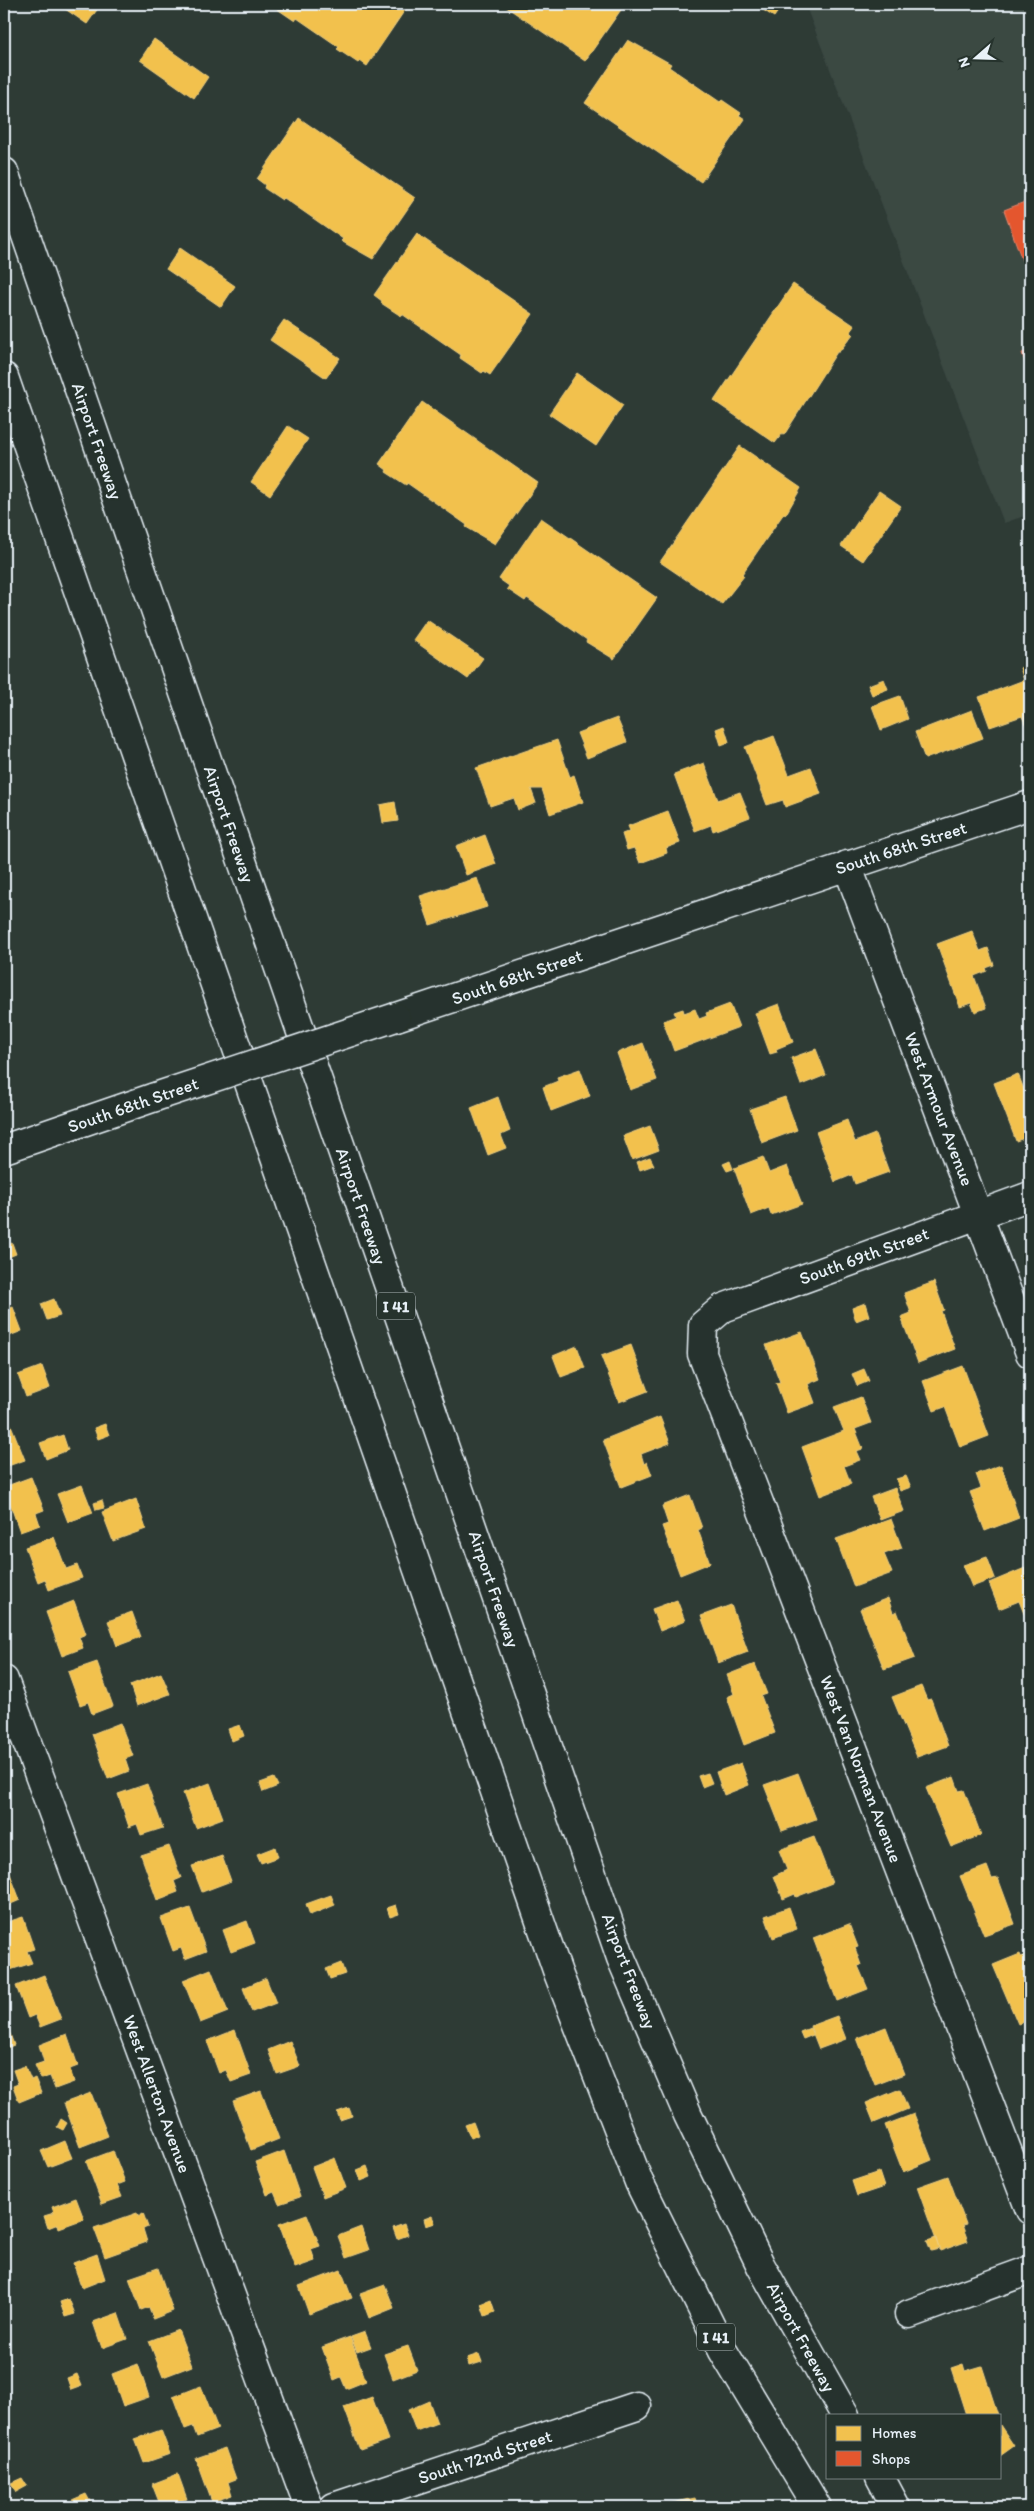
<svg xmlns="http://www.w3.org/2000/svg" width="1034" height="2511" viewBox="0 0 1034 2511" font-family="Itim,sans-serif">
<rect width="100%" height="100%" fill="#2e3b35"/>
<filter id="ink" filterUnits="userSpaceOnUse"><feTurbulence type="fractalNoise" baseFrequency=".02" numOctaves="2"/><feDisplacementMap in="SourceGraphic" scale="10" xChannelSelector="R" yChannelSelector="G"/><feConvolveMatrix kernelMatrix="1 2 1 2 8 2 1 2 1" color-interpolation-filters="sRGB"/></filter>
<g filter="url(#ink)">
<path fill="#3b4843" d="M805,4H1030V514L1004,523Z"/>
<path fill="#f2c14e" stroke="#efcf81" d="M58,4H101L87,24Z
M270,4H409L367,66L360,61L358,63L337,49L339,47L297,18L295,21Z
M502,4H625L585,61Z
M754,4H783L774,17Z
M154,39L208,77L194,98L140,60Z
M628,40L671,64L669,67L720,102L722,100L741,113L739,115L745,119L701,182L585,103Z
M299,118L415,198L373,259L341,241L343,239L284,198L282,200L264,188L265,185L257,179Z
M417,234L533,314L490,375L484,371L482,373L460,358L461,355L402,314L401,316L381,303L382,301L374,295Z
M180,248L235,286L221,307L166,269Z
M793,284L855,326L850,333L853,334L839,352H837L784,435L782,434L775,443L714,401Z
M284,320L340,358L326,378L270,340Z
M577,373L623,405L596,446L549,414Z
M422,402L538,483L495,544L466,527L467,525L407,483L406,485L386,472L387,470L379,464Z
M288,426L308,439L270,495L251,482Z
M740,446L801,488L786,514L784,513L742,574L744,576L722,604L660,562Z
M879,491L901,506L863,561L841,546Z
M541,518L657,598L614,659L586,642L587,640L527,598L525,601L507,589L509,586L499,579Z
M427,620L483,658L468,679L413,640Z
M1030,664V724L1026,726L1022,716L990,727L979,697L1024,680L1020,668Z
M884,679L888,689L872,695L868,685Z
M900,696L908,719L881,730L872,706Z
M972,710L983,738L925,759L915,732Z
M617,718L627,742L587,758L577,733Z
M724,726L729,742L721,745L716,729Z
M774,736L789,775L811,767L821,794L785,807L783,800L767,805L745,747Z
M557,740L570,777L574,775L583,802L550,814L542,789H531L536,803L518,810L514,798L490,806L476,768Z
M704,763L718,800L740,792L750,817L713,831L711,825L695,831L674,774Z
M395,802L398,821L383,823L380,805Z
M668,811L680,843L666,848L667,853L640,863L634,848L627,850L622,834L630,831L628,826Z
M485,835L496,864L466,875L456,846Z
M477,878L487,907L430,925L420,896Z
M1030,914V927L1026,915Z
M972,931L980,951L988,948L994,965L986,968L987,971L974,976L986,1008L975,1012L971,1003L960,1007L937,944Z
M730,1004L739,1027L674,1051L663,1021L676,1016L674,1012L683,1009L684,1013L695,1009L699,1019L707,1016L706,1013Z
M779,1004L793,1042L776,1049L777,1052L770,1054L755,1013Z
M643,1043L657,1080L630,1090L617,1053Z
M816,1049L826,1075L801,1085L791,1058Z
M580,1069L590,1096L551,1111L543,1087L558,1081L557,1077Z
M1018,1074L1030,1104V1136L1016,1141L994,1083Z
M498,1097L510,1131L501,1135L506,1148L488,1155L471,1108Z
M785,1097L797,1130L762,1143L750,1109Z
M847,1120L855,1142L875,1134L889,1172L855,1184L852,1175L835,1182L816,1132Z
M650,1126L659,1150L632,1160L623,1136Z
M650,1157L654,1165L640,1170L637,1162Z
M763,1157L769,1173L787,1166L802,1204L771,1215L769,1208L751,1215L734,1168Z
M730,1161L733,1169L727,1171L723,1164Z
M12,1243L16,1254L6,1258L4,1247Z
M934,1282L944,1310L941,1311L955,1349L918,1363L901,1317L911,1313L904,1293Z
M54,1299L60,1316L47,1320L41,1304Z
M865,1303L869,1316L856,1321L852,1308Z
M13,1307L22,1331L4,1338V1311Z
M802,1332L820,1379L808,1384L815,1403L787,1413L776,1383L780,1382L766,1345Z
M631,1345L648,1391L619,1402L601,1356Z
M577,1346L585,1368L561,1377L553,1356Z
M42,1366L50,1388L26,1397L18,1375Z
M963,1366L989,1436L960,1447L945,1407L934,1411L923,1381Z
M864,1369L869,1381L857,1386L852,1374Z
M861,1397L871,1423L855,1429L863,1449L856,1451L860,1460L844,1466L851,1484L820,1496L802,1447L844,1431L834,1407Z
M7,1415L25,1460L5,1467L4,1416Z
M660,1417L670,1443L641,1454L644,1464L647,1462L652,1475L621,1487L603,1440Z
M105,1424L109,1435L98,1439L94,1428Z
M63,1435L68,1450L46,1459L40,1443Z
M1001,1465L1019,1518L985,1531L970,1492L981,1488L976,1474Z
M906,1476L911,1487L900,1491L896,1479Z
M31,1477L44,1510L36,1513L40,1525L20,1532L4,1487Z
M82,1485L93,1513L68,1522L57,1494Z
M895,1488L904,1511L880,1520L871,1497Z
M690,1495L702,1528L698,1530L710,1563L680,1575L662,1526L668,1524L662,1506Z
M136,1499L146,1529L113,1541L102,1512Z
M102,1500L104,1508L96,1510L94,1503Z
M891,1519L902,1548L884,1554L892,1573L854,1587L836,1539Z
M54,1537L66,1569L77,1565L82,1578L49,1590L45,1579L38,1582L25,1547Z
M987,1557L995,1578L972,1587L963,1565Z
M1030,1566V1620L1027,1621L1019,1601L999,1609L989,1583Z
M888,1598L893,1613L897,1611L915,1658L884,1669L860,1609Z
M677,1600L685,1621L660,1631L652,1609Z
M74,1601L86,1634L79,1637L83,1648L62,1656L46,1612Z
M731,1605L748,1652L718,1663L701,1616Z
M132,1612L141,1637L117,1646L108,1621Z
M97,1662L113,1706L92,1714L88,1702L80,1705L68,1672Z
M755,1664L767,1694L761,1696L775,1733L744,1745L727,1697L734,1694L727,1675Z
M161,1673L170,1694L137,1706L130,1685Z
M921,1686L927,1700L931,1699L948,1746L917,1757L892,1697Z
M1030,1715V1728L1027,1729L1023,1717Z
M120,1723L133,1756L125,1759L129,1771L108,1779L92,1734Z
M240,1725L244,1736L232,1741L228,1729Z
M741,1763L749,1785L724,1795L716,1772Z
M708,1773L712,1783L702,1787L698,1776Z
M798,1773L816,1819L782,1831L764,1785Z
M954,1777L959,1791L964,1790L981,1835L951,1847L926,1788Z
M274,1778L278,1786L263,1792L260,1783Z
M210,1783L223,1818L196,1828L183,1793Z
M147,1784L163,1828L141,1835L137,1824L129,1827L118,1794Z
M814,1837L832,1883L796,1897L795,1894L783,1899L774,1876L787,1870L779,1850Z
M169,1846L181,1878L174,1881L178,1892L157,1900L141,1855Z
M275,1847L278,1857L261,1863L257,1854Z
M222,1856L231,1881L202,1892L192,1866Z
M4,1858L20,1900L4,1907Z
M987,1866L992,1879L998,1878L1015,1924L984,1935L960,1876Z
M331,1895L335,1905L310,1915L306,1904Z
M396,1905L399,1914L390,1917L387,1908Z
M789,1907L797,1929L773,1938L765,1916Z
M190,1908L206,1951L185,1959L181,1948L173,1951L161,1918Z
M23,1917L34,1949L27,1951L32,1963L10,1970L4,1953V1923Z
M247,1921L255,1943L231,1952L223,1930Z
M849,1924L858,1947L855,1948L861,1965L858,1966L868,1989L837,2001L813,1938Z
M1020,1954L1021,1957L1029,1954L1030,1957V2019L1018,2024L993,1965Z
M341,1963L345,1974L330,1979L326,1969Z
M211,1969L228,2012L200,2023L183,1980Z
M44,1975L61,2019L40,2027L35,2015L28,2018L16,1986Z
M266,1978L276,2003L252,2012L243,1988Z
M837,2016L846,2039L819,2049L810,2026Z
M6,2023L14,2045L4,2049V2024Z
M886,2027L904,2074L875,2085L857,2038Z
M810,2028L813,2035L803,2039L800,2032Z
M235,2030L251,2075L231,2082L226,2070L219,2073L207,2041Z
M67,2034L78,2066L70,2069L74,2082L55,2089L50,2076L41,2079L35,2065L44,2062L39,2045Z
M290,2041L300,2066L277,2074L268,2050Z
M25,2066L31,2080L35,2078L41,2093L19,2102L13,2086L18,2084L13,2070Z
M900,2089L908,2109L874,2123L866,2103Z
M261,2091L279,2139L251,2150L233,2101Z
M91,2093L108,2136L80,2147L64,2103Z
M349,2108L352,2116L340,2120L337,2112Z
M914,2114L932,2160L903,2172L885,2125Z
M61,2119L67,2123L63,2130L57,2127Z
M473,2122L478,2135L471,2138L465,2125Z
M65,2141L72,2158L48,2167L41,2151Z
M113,2151L125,2182L117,2185L122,2197L102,2204L86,2161Z
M284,2151L300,2197L279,2204L274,2192L267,2195L255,2162Z
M335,2158L346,2188L323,2197L312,2167Z
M367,2166L371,2177L361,2181L357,2170Z
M879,2172L884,2187L857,2196L852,2181Z
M948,2176L966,2224L962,2225L968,2241L940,2251L917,2187Z
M76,2198L84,2219L59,2228L58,2224L48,2228L44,2216L54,2213L52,2207Z
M137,2213L138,2216L143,2213L148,2227L143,2229L147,2242L105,2257L94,2228Z
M307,2214L320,2246L311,2249L315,2261L295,2268L279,2224Z
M432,2216L435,2223L426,2226L424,2219Z
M404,2224L408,2235L397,2239L393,2228Z
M361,2227L369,2250L346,2258L338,2236Z
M4,2231L8,2243L4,2245Z
M936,2238L939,2249L931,2251L927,2241Z
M97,2254L105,2279L82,2288L73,2263Z
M158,2268L173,2311L153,2319L149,2307L141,2310L129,2278Z
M341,2270L352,2298L309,2314L299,2286Z
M385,2285L394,2308L369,2318L360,2294Z
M69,2299L75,2314L65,2317L60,2302Z
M491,2300L495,2312L485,2316L481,2304Z
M118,2313L127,2339L102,2348L93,2322Z
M178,2330L192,2366L163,2377L149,2341Z
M365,2332L371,2347L357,2352L351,2337Z
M350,2337L366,2381L346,2389L341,2377L334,2380L322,2347Z
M408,2346L417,2370L393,2379L384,2354Z
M479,2354L482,2362L469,2366L467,2358Z
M138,2364L149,2397L123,2406L112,2374Z
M963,2364L965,2371L982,2366L998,2415H966L951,2368Z
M77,2374L82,2386L71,2390L67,2378Z
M201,2386L218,2429L197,2437L193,2426L185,2429L173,2397Z
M372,2397L388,2440L360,2450L344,2407Z
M429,2401L437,2423L416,2431L408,2410Z
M1000,2425L1014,2446L1000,2456Z
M161,2430L170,2454L144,2463L135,2439Z
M225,2448L236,2479L228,2482L232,2495L212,2502L196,2458Z
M178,2474L187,2499L161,2507L152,2484Z
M22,2478L27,2486L16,2492L11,2483Z
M86,2494L93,2507H75L72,2500Z
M695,2498L698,2507H673L672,2503Z"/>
<path fill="#e4572e" stroke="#e5856b" d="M1030,200V269L1026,271L1004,210Z
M1030,351V376L1022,353Z"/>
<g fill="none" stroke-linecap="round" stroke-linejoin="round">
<g stroke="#e8f1f8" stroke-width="31">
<path id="minor" d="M847,865L1030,1353
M396,1017L1030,805
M4,1149L155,1097
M1030,1196L723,1308L703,1325L702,1354L1030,2210
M4,1680L309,2507
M909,2314L1030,2270
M334,2507L637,2406"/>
</g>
<g stroke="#e8f1f8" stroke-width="31">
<path id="highway" d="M4,172L621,1958L688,2115L761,2266L845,2415
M4,377L558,1973L639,2182L723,2351L817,2507
M880,2477L896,2507"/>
</g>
<use href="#minor" stroke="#26332d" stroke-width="28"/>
<use href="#highway" stroke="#26332d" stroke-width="28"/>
<g stroke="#e8f1f8" stroke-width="31" stroke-linecap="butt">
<path id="minor-bridge" d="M155,1097L396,1017"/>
</g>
<use href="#minor-bridge" stroke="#26332d" stroke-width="28"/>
</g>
</g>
<g text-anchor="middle" stroke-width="5" stroke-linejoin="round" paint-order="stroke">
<g fill="#26332d" stroke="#aeb8bb" stroke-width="1">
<rect x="377" y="1292.5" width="38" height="27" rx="4"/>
<rect x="697" y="2323.5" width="38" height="27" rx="4"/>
</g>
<g font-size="16" font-weight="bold" fill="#e8f1f8">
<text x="396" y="1312">I 41</text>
<text x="716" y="2343">I 41</text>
</g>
<g font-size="18" fill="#e8f1f8" stroke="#26332d">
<text transform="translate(97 441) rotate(71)" y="6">Airport Freeway</text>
<text transform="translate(229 824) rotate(71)" y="6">Airport Freeway</text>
<text transform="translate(901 848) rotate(-18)" y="6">South 68th Street</text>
<text transform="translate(517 977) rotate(-19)" y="6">South 68th Street</text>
<text transform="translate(133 1105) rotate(-19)" y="6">South 68th Street</text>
<text transform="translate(939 1109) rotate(69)" y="6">West Armour Avenue</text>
<text transform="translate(361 1206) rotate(71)" y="6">Airport Freeway</text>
<text transform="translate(864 1256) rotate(-20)" y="6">South 69th Street</text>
<text transform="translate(494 1589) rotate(71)" y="6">Airport Freeway</text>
<text transform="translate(861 1769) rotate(69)" y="6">West Van Norman Avenue</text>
<text transform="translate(629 1971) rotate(69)" y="6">Airport Freeway</text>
<text transform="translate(157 2094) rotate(70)" y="6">West Allerton Avenue</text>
<text transform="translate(801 2337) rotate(61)" y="6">Airport Freeway</text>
<text transform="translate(485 2457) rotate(-18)" y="6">South 72nd Street</text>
</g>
</g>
<rect width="1034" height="2511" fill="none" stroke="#26332d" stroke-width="20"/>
<rect x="10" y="10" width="1014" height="2491" fill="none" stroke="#e8f1f8" stroke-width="2" filter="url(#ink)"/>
<rect x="826" y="2414" width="175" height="65" fill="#26332d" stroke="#747f7e"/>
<rect x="836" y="2426" width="25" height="15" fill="#f2c14e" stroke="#747f7e"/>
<text x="872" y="2438" font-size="15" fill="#e8f1f8">Homes</text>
<rect x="836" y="2451" width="25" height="15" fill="#e4572e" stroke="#747f7e"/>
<text x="872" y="2464" font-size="15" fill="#e8f1f8">Shops</text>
<g transform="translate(976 58) rotate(250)" stroke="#26332d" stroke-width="4" paint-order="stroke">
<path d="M0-4L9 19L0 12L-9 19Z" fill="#e8f1f8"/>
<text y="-8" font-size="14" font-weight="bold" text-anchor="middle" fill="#e8f1f8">N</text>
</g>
</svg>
